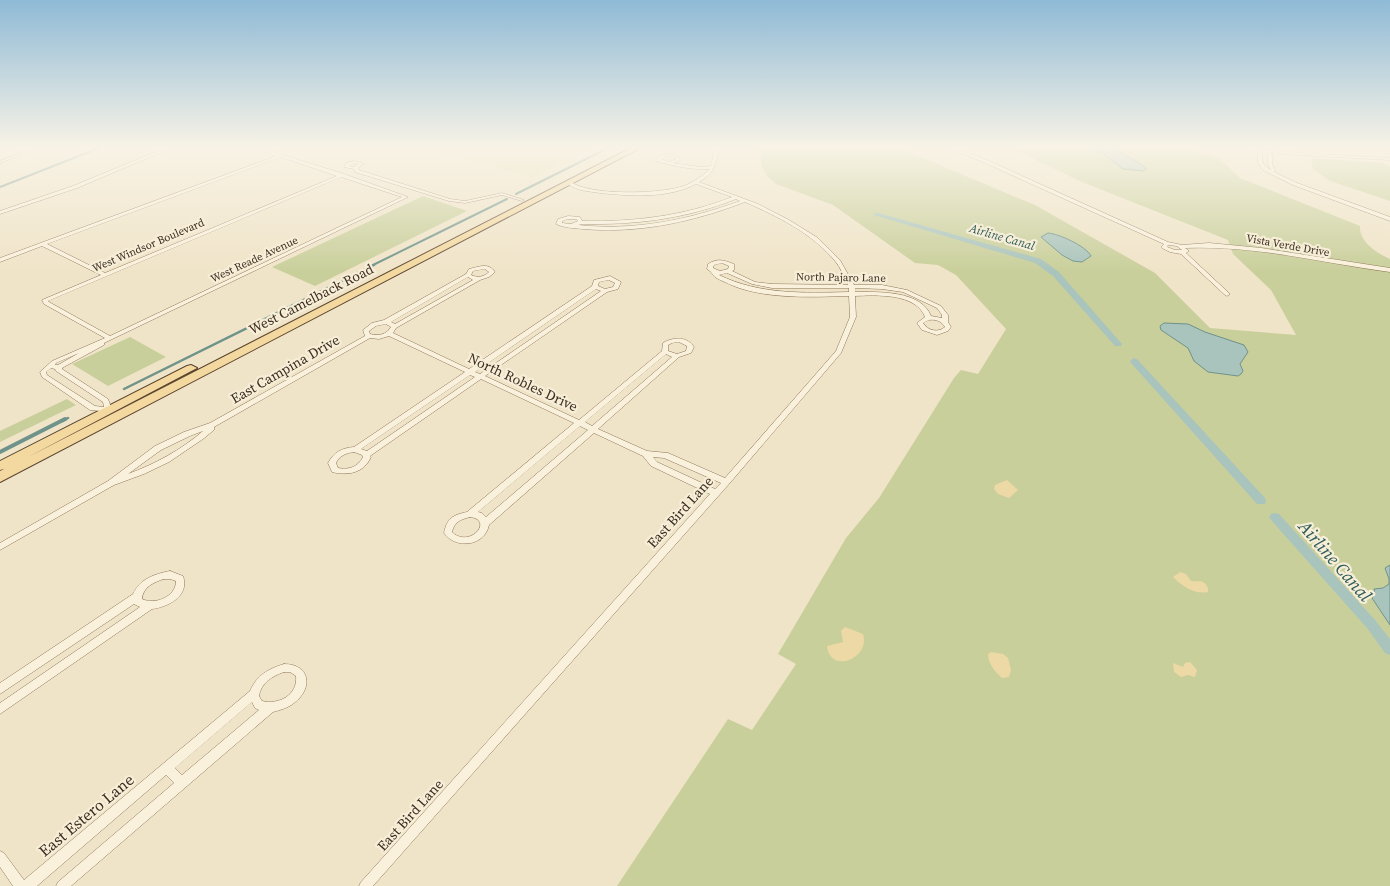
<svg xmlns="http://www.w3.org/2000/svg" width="1390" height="886" viewBox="0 0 1390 886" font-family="'Source Serif 4',serif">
<rect width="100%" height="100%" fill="#f0e4c8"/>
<path fill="#e6deb5" d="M428,148H594L533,178Z"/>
<path fill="#c9cf9b" d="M761,148H899L1035,205L1155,273L1210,328L1296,335L1271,290L1233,254L1228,240L1082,182L1011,148H1183L1218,157L1240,178L1360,226C1359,242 1377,253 1390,259V886H617L728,719L752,730L796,664L778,654L846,538L879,498L954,378L961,370L978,374L1006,329L956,275L938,265L915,263L833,205L776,184L766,175L761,164Z
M1311,158L1383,163L1390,167V201L1330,181L1313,169Z
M423,196L467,211L315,286L272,267Z
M130,337L166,357L108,386L72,364Z
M67,399L76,405L0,442V431Z"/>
<path fill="#ecd9a5" d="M1007,480L1018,490L1009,498L998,494L994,489L995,485Z
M1180,572L1186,574L1191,581C1199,582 1204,579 1208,588V592C1195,595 1182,586 1173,577Z
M845,627L863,634C871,658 830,675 827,646L843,642L841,631Z
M991,652L1003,654L1008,658L1011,670L1009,677L1002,678C995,672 988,663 988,654Z
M1190,662L1197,670L1195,677L1188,675L1181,677L1174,672L1173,663L1183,667L1185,663Z"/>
<path fill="#a9c4bc" stroke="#6f938a" d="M1090,148H1113L1141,164L1146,169L1144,171L1123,169L1102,153Z
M1048,233C1059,234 1086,246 1091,256L1082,262L1073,261L1062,255L1041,237Z
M1164,323L1188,324L1205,332L1244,345L1248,352L1240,364L1243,371L1241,374L1238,376L1208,372L1194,361L1188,348L1161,330L1160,326Z
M1390,565V625L1372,598L1375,594L1374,589L1383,588L1389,584V579L1385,568Z"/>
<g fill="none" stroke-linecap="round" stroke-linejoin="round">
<path stroke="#6f938a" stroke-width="2" d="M0,187L99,148
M516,194L608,148
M371,266L507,199"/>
<path stroke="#6f938a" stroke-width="2.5" d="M124,389L374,265
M63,421L68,418"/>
<path stroke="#6f938a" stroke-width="4" d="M0,452L65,419"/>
<path fill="#a9c4bc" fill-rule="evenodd" d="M874,213H878L1041,259L1059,272L1122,344L1121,346H1115L1053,276L1035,263L874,215Z
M1134,358L1137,359L1265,498L1266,501L1265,504H1257L1131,363L1130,361Z
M1275,513L1279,514L1375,620L1390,639V655L1385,653L1367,628L1271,520L1269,517L1271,514Z"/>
<g stroke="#8d765c" stroke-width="1">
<path id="minor" d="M34,148H40L0,163V161Z
M165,148H171L77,188L0,214V211L73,186Z
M255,148H261L344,174L408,197L104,343V345L62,368V369L108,399L112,410L111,412L90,410L42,377L40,372L52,361L105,338L44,304L42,300L101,275L42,246L0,262V258L276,156ZM281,157L337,176L105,273L47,244ZM341,177L402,197L110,336L49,302L48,301ZM79,353L58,365H55L56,363ZM51,368L55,369L56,371L103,402L104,407L95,406L47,375L46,372Z
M715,148H719C716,164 715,173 699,182L758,204L789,220L818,238L840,260L854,285H882L907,290L941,306L948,315V322L951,327L948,331L937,335L922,330L917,323L925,317C916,293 876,295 855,296L856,317L841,353L729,484L373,886H359L361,882L710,494L651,466L643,456L594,433L489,525C485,546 456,550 444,533C447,518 453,515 467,512L574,423L481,379L370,456L371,457C364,473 348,476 332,472L328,463C334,452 342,448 354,447L465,372L389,336L379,339L370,338L214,427V430L203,439L169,462L144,474L114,485L0,550V543L108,481L155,446L184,432L210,423L365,336L363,330L372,323L384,320L466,274L469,269C479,267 488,262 495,272L489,277L480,280L396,328L393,333L469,369L592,286L594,280L610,276L621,282L618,289L607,292L485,376L579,420L662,351L663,343C673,337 687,336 694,347L691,353L679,357L598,429L647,451L668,453L725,478L836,351L850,317L849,296C812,297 759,300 725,282C722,281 718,279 715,277C712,274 711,271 707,269L708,264C718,258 723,260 734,264V270L732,271L755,282L772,284L848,285C844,277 841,268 835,261C812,233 777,216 745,202C693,222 638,234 583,229C574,228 564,228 556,224L558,219L568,216L580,217L582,221C634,222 684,216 732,197L696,184C667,199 631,196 600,193C588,191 576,191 567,183L571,182C590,196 661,194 684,186C694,182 702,176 710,169C691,170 674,166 656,161L657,157C667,153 674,152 681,160L673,163L701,167L711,166ZM667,156L674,157L676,159L669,162L661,159ZM736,199L740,201C688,220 634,231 578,225L582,224C635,225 686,219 736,199ZM568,219H576L578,221L571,224L562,223V221ZM722,263L729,266L728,269L720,271L713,268L714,265ZM485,269L489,272C484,277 478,278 471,275L473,271ZM727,273L752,284L772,288H849V292C805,293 760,295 719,275ZM468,277L473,280L395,324L391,322ZM609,280L615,283L613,287L605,289L598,286L599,282ZM855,288L882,289L903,292L937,308L942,315V318L931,316C921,290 878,292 855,292ZM596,289L601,291L480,374L475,372ZM929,320C936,319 941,321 945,327C938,333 928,331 923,323ZM386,324L391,327C386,335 379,336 370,334L369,331L376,326ZM679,342L687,346L686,351L677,354L668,351V345L672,343ZM666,354L672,357L592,426L585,422ZM470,375L475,377L367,451L361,449ZM580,426L588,430L486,517L482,513L478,512ZM203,431C181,450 155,464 128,474L161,450L190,436ZM354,452L362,455L363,457C358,467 349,470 338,468L336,463C339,456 346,453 354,452ZM653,457L664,458L721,483L715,489L657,462ZM470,517C495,520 469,549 452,532C455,521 460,520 470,517Z
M949,148H955L987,160L1168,242L1182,245L1209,243L1261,248L1390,268V272C1321,263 1256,245 1185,248L1189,251L1186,253L1230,294L1227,296L1225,295L1181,254L1170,252L1162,248L1161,247L1164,244L983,162ZM1168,245L1177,246L1182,250H1175L1167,247Z
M1241,148H1255L1299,153L1390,158V160L1299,155L1270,152L1272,154V164L1275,170L1274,172L1297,183L1390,217V221L1293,185L1263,170L1258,163V153L1261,151L1243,149ZM1265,153L1268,154V164L1271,170C1263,166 1262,162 1262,154Z
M355,161L364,164L358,168L359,170L450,199L465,201L502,193L524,200L522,201L502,195L465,203L449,201L355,172L354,169L344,167L346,163ZM355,163L358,164L354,167L349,166Z
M170,571L183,576C190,596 168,607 152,609L0,714V703L140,607L134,604L0,694V683L133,594C140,579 154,574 170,571ZM164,579H170L176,581C176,597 155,605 142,599C143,587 154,582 164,579Z
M284,664C311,664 313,689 294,703C288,708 280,710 273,712L71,886H56L58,882L174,783L166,775L37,886H13L0,867V851L4,853L24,880L250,691C257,675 268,669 284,664ZM284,672H290L296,676C298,695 279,705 262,701L259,696C261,683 272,676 284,672ZM252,702L255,708L259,710L182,775L175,768Z"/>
</g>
<g stroke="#5b4430" stroke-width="2">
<path id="primary" d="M631,148H640L0,482V471L4,469L0,470V461L187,366L191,365L197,368L28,457Z"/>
</g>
<use href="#minor" fill="#faf1dc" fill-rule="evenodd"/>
<use href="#primary" fill="#f3d9a0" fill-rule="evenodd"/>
</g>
<linearGradient id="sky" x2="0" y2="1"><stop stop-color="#8fbad6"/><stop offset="0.54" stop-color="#f8f3e6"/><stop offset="1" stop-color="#f8f3e6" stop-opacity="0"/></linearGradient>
<rect width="1390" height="272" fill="url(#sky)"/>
<g text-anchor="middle" stroke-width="4.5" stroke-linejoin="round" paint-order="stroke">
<g font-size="11" fill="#3d2e20" stroke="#f7eed8">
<text transform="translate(148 245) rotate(-23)" y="4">West Windsor Boulevard</text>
<text transform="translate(1288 245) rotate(10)" y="4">Vista Verde Drive</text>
<text transform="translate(254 259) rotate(-25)" y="4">West Reade Avenue</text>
<text transform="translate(841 277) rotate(1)" y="4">North Pajaro Lane</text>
</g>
<g font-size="12" font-style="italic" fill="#2f5d5a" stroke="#f7eed8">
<text transform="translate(1002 237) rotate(16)" y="4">Airline Canal</text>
</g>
<g font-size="14" fill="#3d2e20" stroke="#f7eed8">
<text transform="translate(311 299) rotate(-27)" y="5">West Camelback Road</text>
<text transform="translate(285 369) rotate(-30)" y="5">East Campina Drive</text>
<text transform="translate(523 382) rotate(25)" y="5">North Robles Drive</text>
<text transform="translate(680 512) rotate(-48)" y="5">East Bird Lane</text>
<text transform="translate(410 815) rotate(-48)" y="5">East Bird Lane</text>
</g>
<g font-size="16" fill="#3d2e20" stroke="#f7eed8">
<text transform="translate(86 815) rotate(-40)" y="6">East Estero Lane</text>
</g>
<g font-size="18" font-style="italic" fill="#2f5d5a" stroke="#f7eed8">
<text transform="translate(1335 561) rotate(49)" y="6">Airline Canal</text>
</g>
</g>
</svg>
